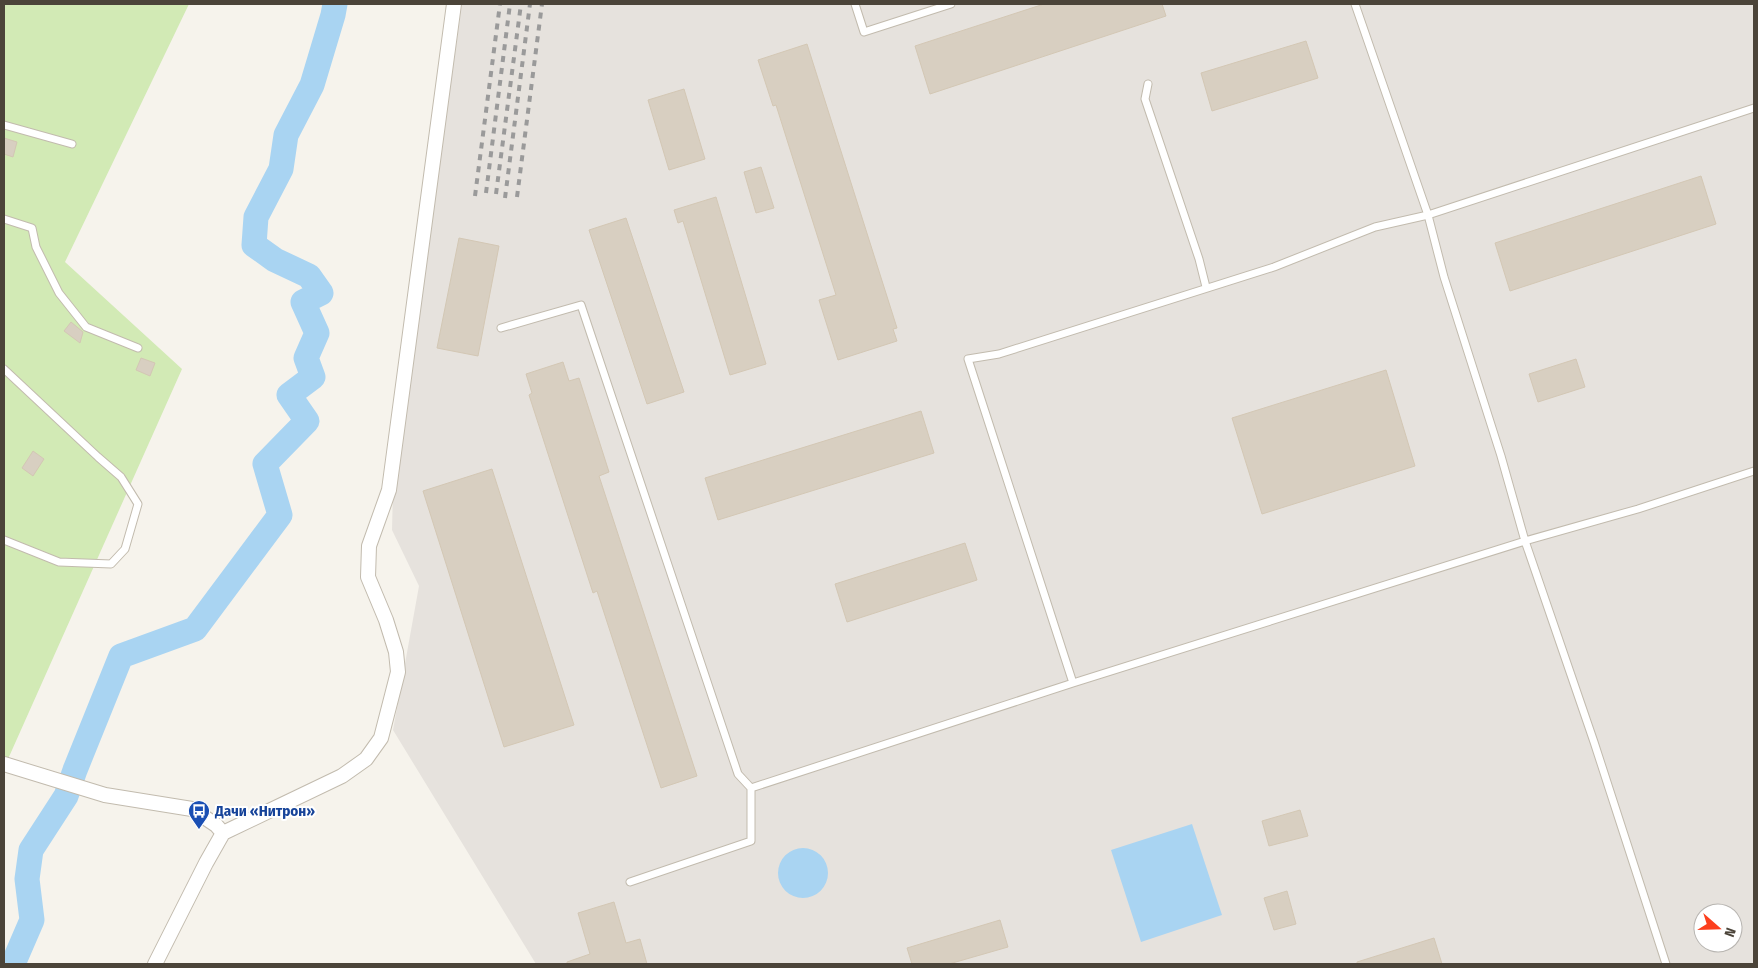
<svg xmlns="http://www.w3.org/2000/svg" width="1758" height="968" viewBox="0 0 1758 968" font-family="'Fira Sans Condensed',sans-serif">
<rect width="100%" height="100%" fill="#f6f3ec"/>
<path fill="#e6e2dd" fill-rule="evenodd" d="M462,4H1754V964H536L393,730L419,586L392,530L393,490ZM1703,913H1733V943H1703Z"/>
<path fill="#d2eab5" d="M4,4H189L65,262L182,369L4,768Z"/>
<path fill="#a9d4f2" d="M1192,824L1222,915L1141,942L1111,850Z
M778 873a25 25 0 1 1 50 0a25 25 0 1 1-50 0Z"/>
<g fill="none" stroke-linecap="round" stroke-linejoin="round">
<path stroke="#a9d4f2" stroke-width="25" d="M13,964L32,920L27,879L31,850L66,796L75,770L121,656L195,629L280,515L265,464L307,421L289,395L313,377L306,358L317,333L303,302L321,293L309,276L275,260L254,245L256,217L281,169L286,135L312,85L333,15L335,4"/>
</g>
<path fill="#d8cfc1" stroke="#d3c7b4" d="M1044,4H1162L1166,16L930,94L915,46Z
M1306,41L1318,78L1212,111L1201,73Z
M807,44L897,328L893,329L897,341L838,360L819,300L836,295L776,105L773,106L758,60Z
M684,89L705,159L669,170L648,100Z
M4,138L17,142L13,157L4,154Z
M761,167L774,208L756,213L744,172Z
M1701,176L1716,224L1510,291L1495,243Z
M716,197L766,364L730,375L683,221L678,223L674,210Z
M626,218L684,392L647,404L589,230Z
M459,238L499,246L478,356L437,348Z
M71,322L83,332L80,343L64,331Z
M141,358L155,363L150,376L136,370Z
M1576,359L1585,387L1538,402L1529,374Z
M563,362L569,381L579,378L609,472L599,476L697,776L661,788L597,591L593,593L529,395L532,393L526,374Z
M1386,370L1415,466L1262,514L1232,418Z
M921,411L934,453L718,520L705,478Z
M33,451L44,459L33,476L22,468Z
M492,469L574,725L504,747L423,491Z
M965,543L977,580L847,622L835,584Z
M1300,810L1308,836L1269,846L1262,821Z
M1287,891L1296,924L1274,930L1264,898Z
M614,902L626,943L640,939L647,964H567V962L590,954L578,913Z
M1000,920L1008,947L949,964H912L907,948Z
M1434,938L1442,964H1357V962Z"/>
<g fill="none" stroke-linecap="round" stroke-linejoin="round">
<g stroke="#c2bbae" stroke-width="9">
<path id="service" d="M855,4L864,32L951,4
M1355,4L1428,215L1754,108
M1148,84L1145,99L1199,259L1206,287
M4,125L72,144
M4,219L32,228L36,247L59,293L86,327L138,348
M501,328L581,305L738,774L751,788
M4,369L98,457L121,477L138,504L125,549L111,564L59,562L4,540
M630,882L751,841V788L1073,683
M1666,964L1594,742L1525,541L1501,456L1444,277L1428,215L1375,227L1274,267L999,354L968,359L1073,683L1525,541L1638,509L1754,471"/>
</g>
<g stroke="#c2bbae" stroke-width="16">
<path id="minor" d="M4,764L105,795L192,809L216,825L223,833L206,863L155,964
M223,833L342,776L366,759L381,738L398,672L396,652L386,620L368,577L369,546L389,490L454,4"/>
</g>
<use href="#service" stroke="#fff" stroke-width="7"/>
<use href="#minor" stroke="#fff" stroke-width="14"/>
<path stroke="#9a9a9a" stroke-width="4" stroke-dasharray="6 6" stroke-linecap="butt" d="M486,193L510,4
M496,194L521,4
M475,196L500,4
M517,197L542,4
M505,198L530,4"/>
</g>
<defs>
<g id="bus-pin" transform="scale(1.125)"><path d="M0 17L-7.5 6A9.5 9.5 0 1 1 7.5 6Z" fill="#1a4fb4" stroke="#fff"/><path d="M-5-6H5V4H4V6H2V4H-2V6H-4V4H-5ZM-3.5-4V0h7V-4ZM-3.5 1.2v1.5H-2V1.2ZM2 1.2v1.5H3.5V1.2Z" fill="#fff"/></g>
</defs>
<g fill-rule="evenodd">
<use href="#bus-pin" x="199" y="811"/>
</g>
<g text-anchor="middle" stroke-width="4" stroke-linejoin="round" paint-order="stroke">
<g font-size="15" font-weight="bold" fill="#164399" stroke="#fff" text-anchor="start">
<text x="215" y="816">Дачи «Нитрон»</text>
</g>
</g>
<rect width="1758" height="968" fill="none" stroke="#4b4439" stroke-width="10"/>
<g transform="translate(1718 928) rotate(110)"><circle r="24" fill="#ffffff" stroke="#b7b4b0"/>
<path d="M0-4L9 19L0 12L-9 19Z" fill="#fc3f1d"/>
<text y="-8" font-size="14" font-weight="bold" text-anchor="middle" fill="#4b4439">N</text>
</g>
</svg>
